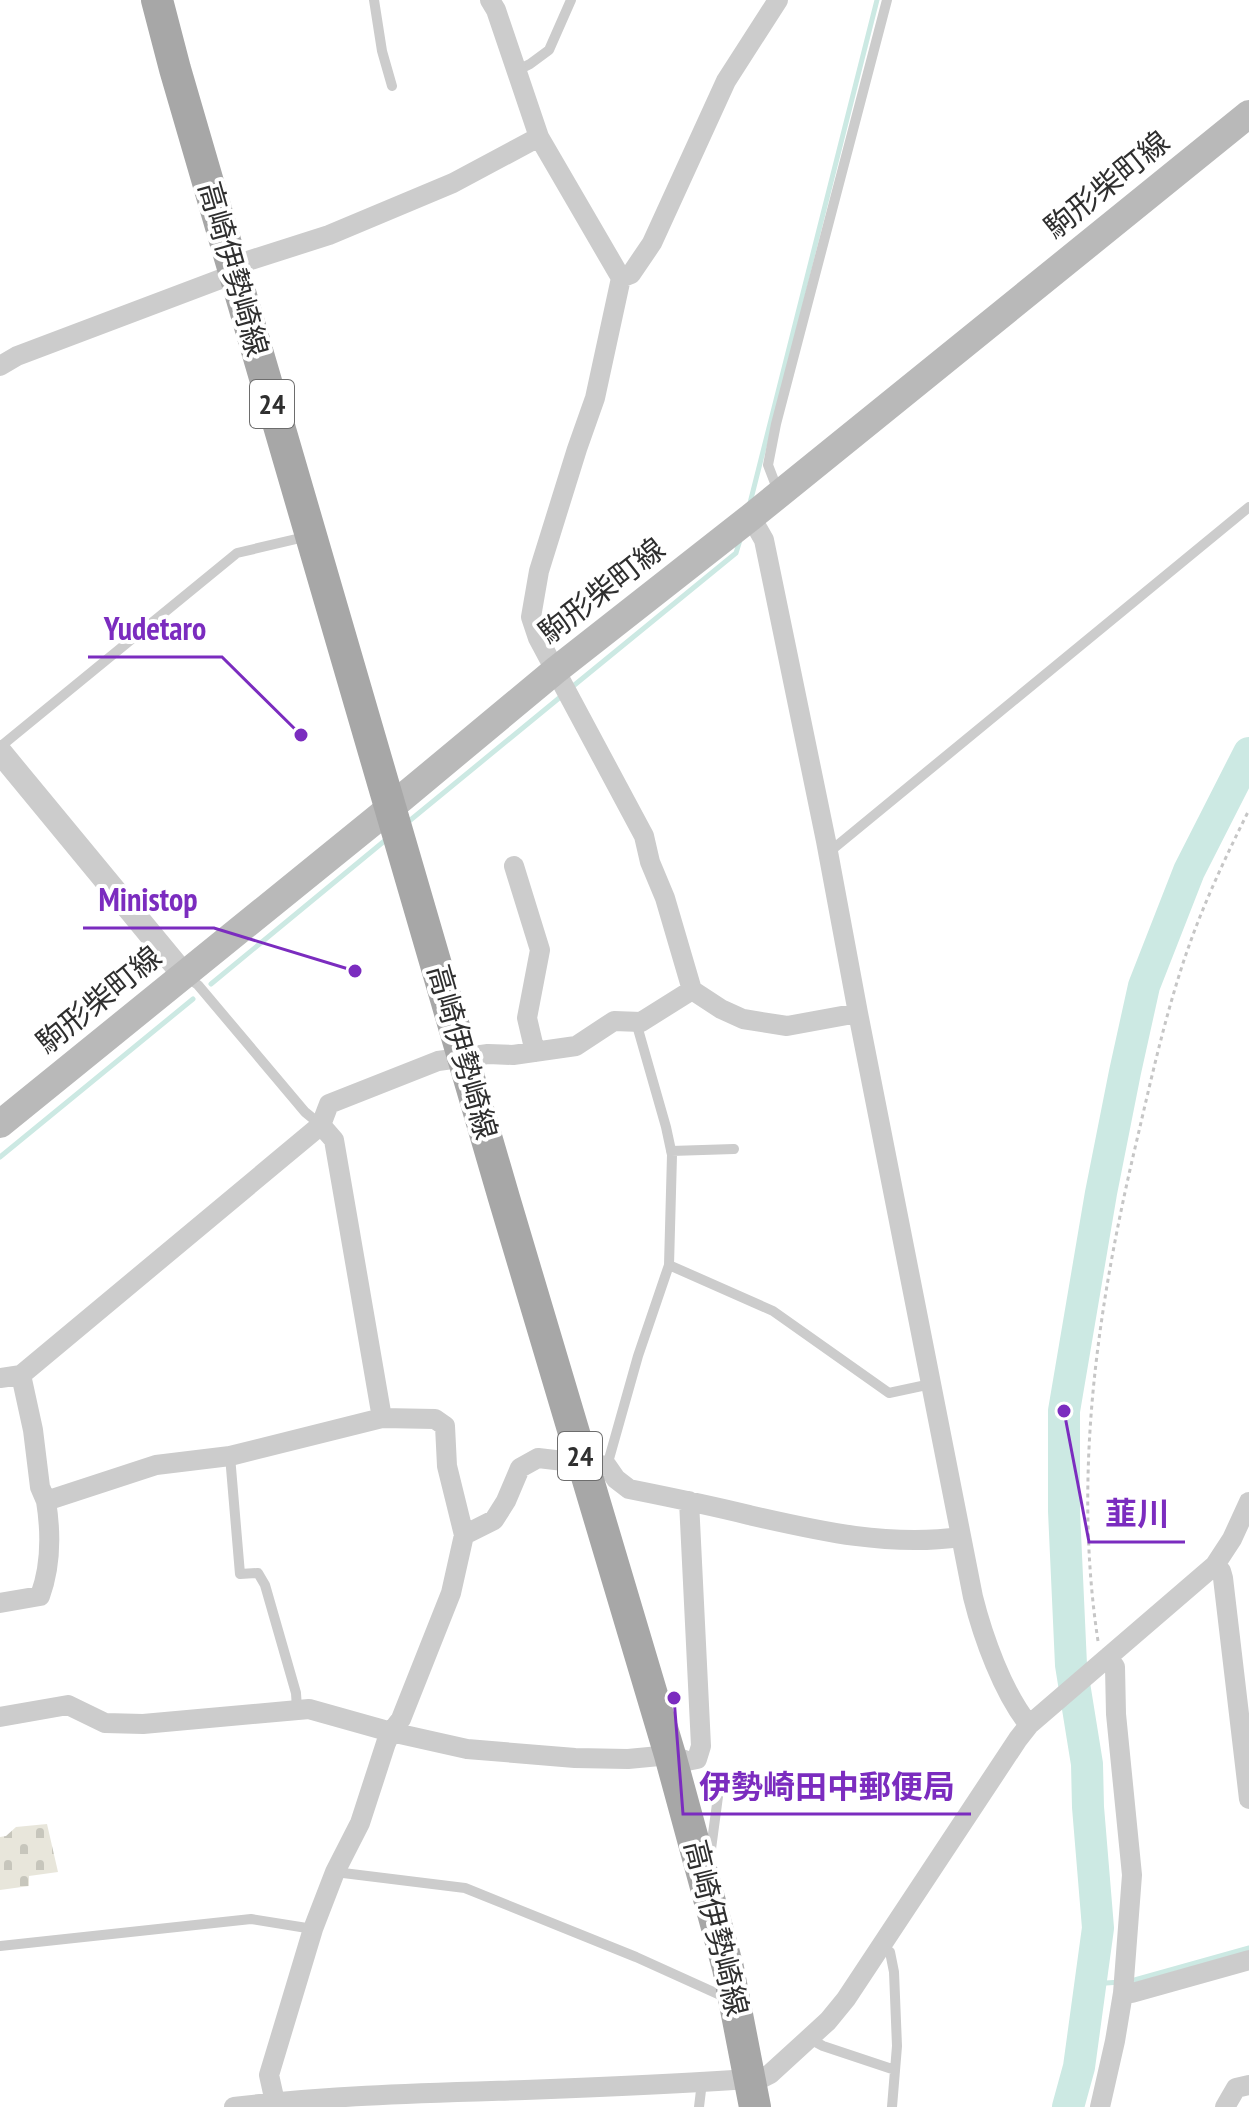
<svg xmlns="http://www.w3.org/2000/svg" width="1249" height="2107" viewBox="0 0 1249 2107" font-family="'PT Sans Narrow','Noto Sans JP',sans-serif">
<defs>
<pattern id="cemetery-stones" width="16" height="16" patternUnits="userSpaceOnUse" patternTransform="scale(2)"><rect width="16" height="16" fill="#e8e6db"/><path d="M2 7V4a2 2 0 0 1 4 0v3zM10 15v-3a2 2 0 0 1 4 0v3z" fill="#c7c6bc"/></pattern>
</defs>
<rect width="100%" height="100%" fill="#fff"/>
<path fill="url(#cemetery-stones)" d="M47,1824L58,1872L29,1876V1886L0,1890V1837L6,1836L16,1827Z"/>
<g fill="none" stroke-linecap="round" stroke-linejoin="round">
<path stroke="#cce9e3" stroke-width="5" d="M750,503L877,0
M572,687L736,553L740,540
M408,822L564,694
M211,984L388,838
M0,1157L193,999
M1131,1981L1249,1948
M1091,1984L1121,1982"/>
<path stroke="#cce9e3" stroke-width="32" d="M1068,2107L1079,2067L1098,1928L1088,1807L1087,1764L1071,1665L1064,1511V1411L1101,1193L1125,1072L1144,986L1189,871L1249,753"/>
<path stroke="#c6c6c6" stroke-width="3" stroke-dasharray="4 4" stroke-linecap="butt" d="M1098,1641C1073,1476 1097,1310 1135,1148C1152,1076 1168,1001 1194,932C1210,890 1229,850 1249,810"/>
<path stroke="#ccc" stroke-width="10" d="M374,0L382,51L392,86
M516,71L530,64L549,50L571,0
M778,491L768,465L776,424L887,0
M0,747L237,553L309,536
M828,853L1249,507
M185,976L198,985L305,1112L321,1125
M671,1151L734,1149
M669,1265L773,1311L889,1393L931,1384
M230,1456L240,1574L258,1573L265,1585L296,1693L297,1709
M607,1466L638,1356L669,1265L672,1155L666,1127L636,1022
M704,1857L711,1849L721,1774
M335,1872L465,1888L636,1957L720,1995L730,1996
M0,1946L251,1919L313,1929
M882,1946L890,1952L894,1972L897,2046L892,2107
M810,2039L823,2046L895,2070
M699,2107L702,2082"/>
<path stroke="#ccc" stroke-width="20" d="M490,0L496,10L539,137L621,278L595,398L577,449L539,571L531,617L538,638L644,836L650,862L665,898L692,990L721,1009L743,1019L787,1026L858,1013
M232,266L329,235L453,183L539,137
M621,278L631,274L652,243L726,81L778,0
M0,366L17,356L234,274
M751,517L764,540L826,841L858,1013L973,1597C983,1637 1003,1693 1029,1725
M514,866L540,950L527,1018L535,1052
M21,1375L33,1430L40,1487L46,1501
M0,1378L21,1375L321,1125L329,1104L438,1061L488,1054L513,1055L576,1046L614,1021L641,1022L692,990
M464,1535L494,1520L506,1501L520,1468L538,1458L607,1466L616,1479L629,1489C669,1497 709,1505 749,1515C819,1531 888,1547 961,1537
M1215,1565L1221,1571L1223,1578L1249,1799
M0,1603L40,1596C51,1566 51,1532 46,1501L156,1465L230,1456L382,1418
M0,1717L68,1705L105,1723L143,1724L309,1709L391,1732L467,1749L575,1758L628,1759L670,1755L687,1761L697,1759L701,1746L689,1501
M1123,1993H1132L1249,1960
M234,2107C331,2095 428,2093 525,2090C604,2087 683,2084 762,2078L770,2074L828,2021L846,1999L1018,1739L1029,1725L1215,1565L1232,1539L1249,1502
M278,2107L275,2102L269,2075L313,1929L335,1872L360,1823L386,1743L391,1732L401,1719L451,1593L464,1535L447,1466L445,1426L435,1419L382,1418L334,1140L321,1125
M1100,2107L1115,2041L1123,1993L1132,1875L1116,1714L1115,1667L1108,1657
M1225,2107L1236,2088L1249,2085"/>
<path stroke="#ccc" stroke-width="24" d="M0,752L184,975"/>
<path stroke="#b9b9b9" stroke-width="28" d="M0,1124L390,808L556,670L751,517L1249,114"/>
<path stroke="#a7a7a7" stroke-width="32" d="M157,0L175,69L504,1198L670,1755L728,1968L755,2107"/>
</g>
<g text-anchor="middle" stroke-width="8" stroke-linejoin="round" paint-order="stroke">
<g fill="#fff" stroke="#6d6d6d" stroke-width="2">
<rect x="250" y="380" width="44" height="48" rx="6"/>
<rect x="558" y="1432" width="44" height="48" rx="6"/>
</g>
<g font-size="28" font-weight="bold" fill="#2f2f2f">
<text x="272" y="414">24</text>
<text x="580" y="1466">24</text>
</g>
<g font-size="30" fill="#2f2f2f" stroke="#fff">
<text transform="translate(1107 185) rotate(-39)" y="10">駒形柴町線</text>
<text transform="translate(233 269) rotate(74)" y="10">高崎伊勢崎線</text>
<text transform="translate(602 591) rotate(-38)" y="10">駒形柴町線</text>
<text transform="translate(99 1000) rotate(-39)" y="10">駒形柴町線</text>
<text transform="translate(462 1052) rotate(74)" y="10">高崎伊勢崎線</text>
<text transform="translate(716 1928) rotate(76)" y="10">高崎伊勢崎線</text>
</g>
</g>
<path fill="none" stroke="#7b2cbf" stroke-width="3" d="M301 735L222 657H88M355 971L214 928H83M1064 1411L1089 1542H1185M674 1698L683 1814H971"/>
<g fill="#7b2cbf" stroke="#fff" stroke-width="3">
<circle cx="301" cy="735" r="8"/>
<circle cx="355" cy="971" r="8"/>
<circle cx="1064" cy="1411" r="8"/>
<circle cx="674" cy="1698" r="8"/>
</g>
<g font-size="32" text-anchor="middle" font-weight="bold" fill="#7b2cbf" stroke="#fff" stroke-width="8" stroke-linejoin="round" paint-order="stroke">
<text x="155" y="640">Yudetaro</text>
<text x="148" y="911">Ministop</text>
<text x="1137" y="1525">韮川</text>
<text x="827" y="1798">伊勢崎田中郵便局</text>
</g>
</svg>
